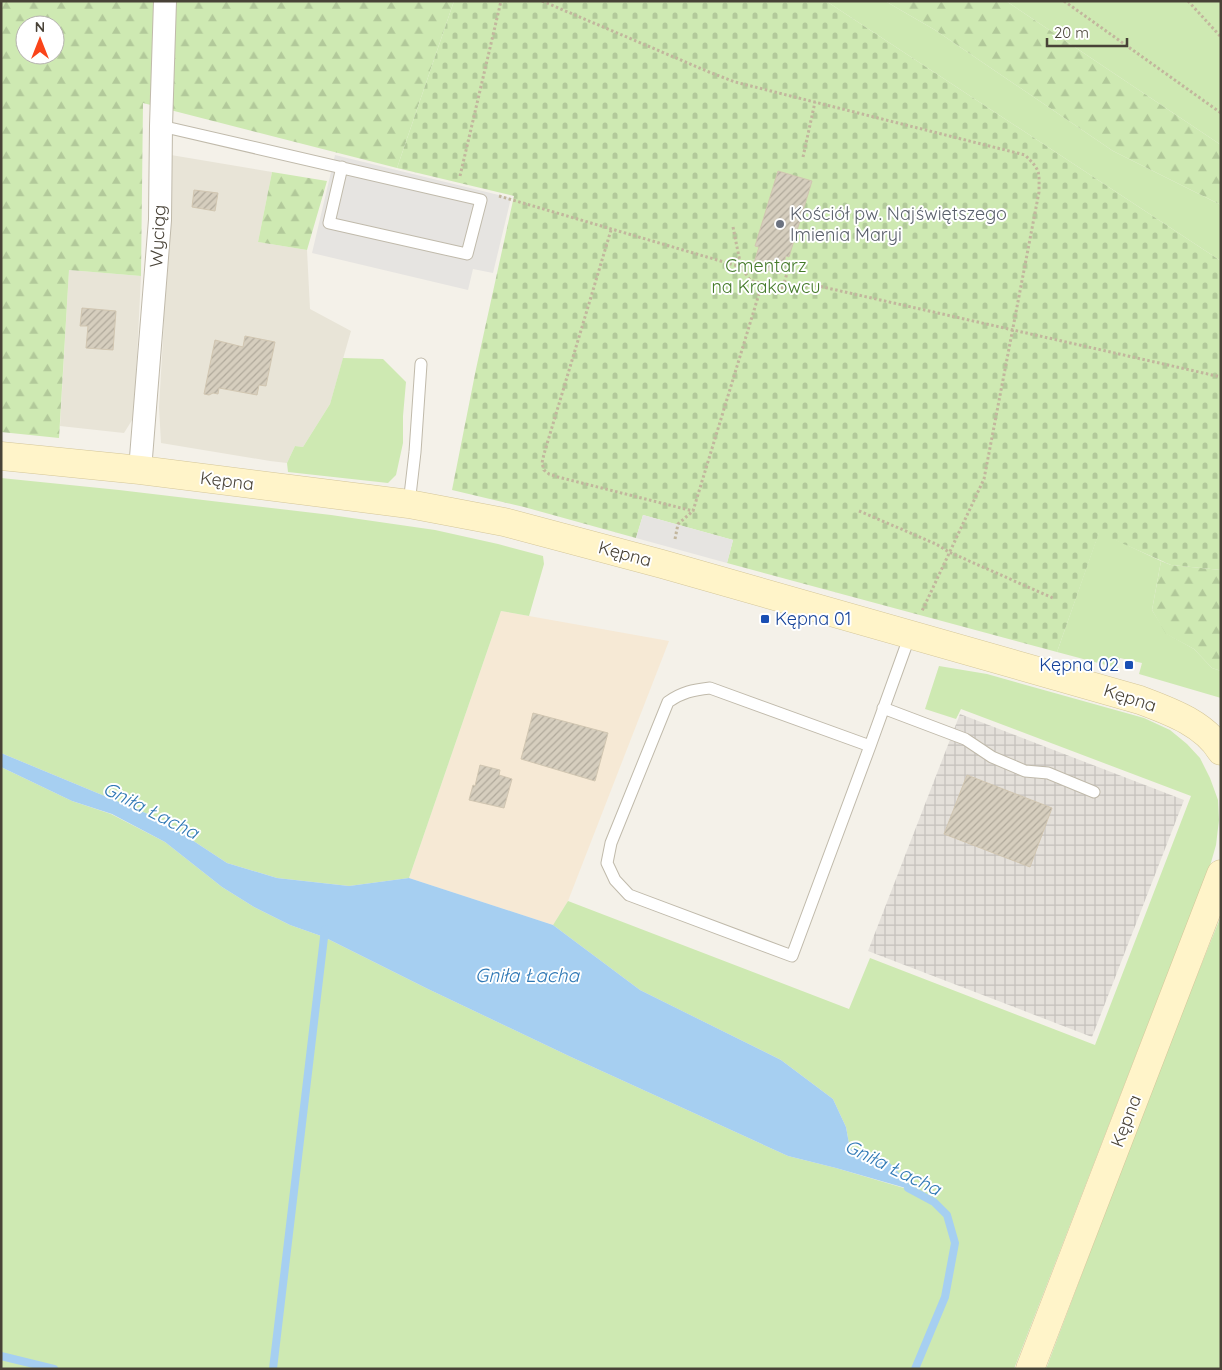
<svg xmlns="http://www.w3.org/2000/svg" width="1222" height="1370" viewBox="0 0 1222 1370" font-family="Quicksand,sans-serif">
<defs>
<pattern id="industrial-grid" width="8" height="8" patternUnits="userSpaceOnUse" patternTransform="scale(1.25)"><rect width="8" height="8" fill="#e4e0da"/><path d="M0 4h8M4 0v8" fill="none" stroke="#c5c1bc"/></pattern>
<pattern id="forest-firs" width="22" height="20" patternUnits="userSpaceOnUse" patternTransform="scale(1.25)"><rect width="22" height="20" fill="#cee9b2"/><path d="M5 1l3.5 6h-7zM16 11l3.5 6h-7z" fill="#b2c99a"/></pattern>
<pattern id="cemetery-stones" width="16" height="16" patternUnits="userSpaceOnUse" patternTransform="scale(1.25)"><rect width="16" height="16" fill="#cee9b2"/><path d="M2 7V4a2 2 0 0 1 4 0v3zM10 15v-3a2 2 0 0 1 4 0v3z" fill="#b2c99a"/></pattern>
<pattern id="building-hatch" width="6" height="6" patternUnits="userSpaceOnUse" patternTransform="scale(1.25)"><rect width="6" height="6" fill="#d6cebe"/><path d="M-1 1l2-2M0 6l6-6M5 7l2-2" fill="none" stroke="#b0a99b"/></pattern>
</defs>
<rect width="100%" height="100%" fill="#f4f1e9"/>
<path fill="#e8e4d7" d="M171,155L272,172L258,242L307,250L310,309L351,331L330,404L303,447L295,446L287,463L270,461L161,443L159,407L163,339L167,227L171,224Z
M69,270L141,276L134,417L124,433L60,426Z"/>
<path fill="#f6e9d5" d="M501,611L669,641L568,901L553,925L409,878Z"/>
<path fill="url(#industrial-grid)" d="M960,714L1184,800L1092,1037L868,951Z"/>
<path fill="#cee9b2" d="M826,1H885L935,30L1113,151L1221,205V261Z
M1006,1H1221V145Z
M343,358L383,359L406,382L403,416V443L396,475L388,483L288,472L287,463L295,446L303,447L330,404Z
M1,478L119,490L331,515L435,530L498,544L543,556L544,564L529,616L501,611L409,878L349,886L277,878L227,863L160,819L1,753Z
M1099,532L1161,561L1152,610L1167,634L1194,649L1212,668L1221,671V698L1139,674L1142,663L1120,658L1117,668L1057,652Z
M939,666L987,674L1144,718L1170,730L1187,744L1200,758L1210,778L1218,800L1219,820L1216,845L1208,873L1183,934L1014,1369H1V767L72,801L111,814L165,842L222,887L254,907L290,925L324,937L428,989L571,1057L788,1156L836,1168L914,1191L885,1158L850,1149L846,1127L833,1099L781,1060L640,990L553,925L568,901L849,1009L870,958L1095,1045L1191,796L961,709L956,719L925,709Z
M1221,916V1369H1046L1162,1062Z"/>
<path fill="url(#forest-firs)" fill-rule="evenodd" d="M1,1H454L397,168L143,103L141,276L69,270L59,438L1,432ZM25,25H55V55H25Z
M885,1H1006L1221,145V205L1113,151L935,30Z
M272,172L327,181L307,250L258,242Z
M1161,561L1171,565L1221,570V671L1212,668L1194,649L1166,634L1152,610Z"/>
<path fill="url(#cemetery-stones)" d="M454,1H826L1221,261V570L1171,565L1099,533L1057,652L727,563L733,540L643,515L636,538L524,507L452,490L476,369L514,196L397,168Z"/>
<path fill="#e6e4e1" d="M335,155L511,198L493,273L473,269L468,290L312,253Z
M643,515L733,540L727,563L636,538Z"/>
<path fill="#a6cff1" d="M1,753L160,819L227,863L277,878L349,886L409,878L553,925L640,990L781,1060L833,1099L846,1127L850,1149L885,1158L916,1191L836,1168L788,1156L571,1057L428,989L324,937L290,925L254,907L222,887L165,842L112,814L72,801L1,767Z"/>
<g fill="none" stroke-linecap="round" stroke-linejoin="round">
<path stroke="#a6cff1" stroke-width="8" d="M908,1188L934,1202L947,1215L955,1243L945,1297L915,1369
M1,1356L54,1369
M273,1369L325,929"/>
</g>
<path fill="url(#building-hatch)" stroke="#d1c6b1" d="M778,171L812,181L789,257L786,256L780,274L753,266L759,247L755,246Z
M194,190L218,193L215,211L192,207Z
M82,308L116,311L113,350L86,348L88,326H80Z
M245,336L275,342L266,386L259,385L257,395L219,388L218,394L213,393L209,395L204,394L215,340L243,347Z
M533,713L608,733L595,781L521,759Z
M480,765L500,770L499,775L512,779L504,808L469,800L473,785L475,786Z
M967,775L1052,808L1030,867L944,834Z"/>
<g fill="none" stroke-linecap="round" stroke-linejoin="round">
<g stroke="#c0baab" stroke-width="13">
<path id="lane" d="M161,126L481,200L467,254L329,223L342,167
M409,504L415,452L421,364
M883,708L965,739L992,757L1025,771L1048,773L1094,792
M870,746L710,688C693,690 682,692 668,702L611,843L607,863L615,880L629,895L792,956L870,746L910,635"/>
</g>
<g stroke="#c0baab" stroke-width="24">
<path id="street" d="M140,470L160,220L161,126L165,1"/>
</g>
<g stroke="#d4c699" stroke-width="29">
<path id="secondary" d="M1,456L140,470L409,504L504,522L662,564L1140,700C1169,711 1204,723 1221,751
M1030,1369L1221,874"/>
</g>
<path stroke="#c2b69d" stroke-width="3" stroke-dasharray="2.5 2.5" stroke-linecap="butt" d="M542,1L709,72L735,82L1025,155C1041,171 1039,171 1039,192L984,479L922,611
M1064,1L1221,113
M1188,1L1221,37
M803,157L815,102
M460,176L501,1
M499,196L741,267L750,280L776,288L814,285L1221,377
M733,227L741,267
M611,230L544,454L542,463L544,470L549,474L558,477L693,511
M783,287L790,263
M859,511L936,544L949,552L1055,599
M675,539L678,524L693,511L762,284"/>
<use href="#lane" stroke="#fff" stroke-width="11"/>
<use href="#street" stroke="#fff" stroke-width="22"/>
<use href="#secondary" stroke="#fff4c9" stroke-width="28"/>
</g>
<circle fill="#6b7280" stroke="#fff" stroke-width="2" cx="780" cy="224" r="5"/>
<g fill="#1a4fb4" stroke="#fff" stroke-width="2">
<rect x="760" y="614" width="10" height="10" rx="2.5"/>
<rect x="1124" y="660" width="10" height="10" rx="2.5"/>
</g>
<g text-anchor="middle" stroke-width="4" stroke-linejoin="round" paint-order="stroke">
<g font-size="18" fill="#5b616d" stroke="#fff" text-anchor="start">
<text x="790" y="220">Kościół pw. Najświętszego<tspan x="790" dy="21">Imienia Maryi</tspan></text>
</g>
<g font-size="18" fill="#484237" stroke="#fff">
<text transform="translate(158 236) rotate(-87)" y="6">Wyciąg</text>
<text transform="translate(227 481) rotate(7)" y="6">Kępna</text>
<text transform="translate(625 554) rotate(15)" y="6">Kępna</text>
<text transform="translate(1130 698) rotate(18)" y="6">Kępna</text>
<text transform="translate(1126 1121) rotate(-69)" y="6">Kępna</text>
</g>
<g font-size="18" fill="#457b2a" stroke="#fff">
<text x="766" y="272">Cmentarz<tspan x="766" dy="21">na Krakowcu</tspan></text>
</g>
<g font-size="18" fill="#164399" stroke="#fff" text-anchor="start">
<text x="775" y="625">Kępna 01</text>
<text x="1119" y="671" text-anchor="end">Kępna 02</text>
</g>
<g font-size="19" font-style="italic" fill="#2f78b5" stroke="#fff">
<text transform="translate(151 810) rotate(27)" y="7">Gniła Łacha</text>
<text x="527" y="982">Gniła Łacha</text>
<text transform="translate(893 1167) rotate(26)" y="7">Gniła Łacha</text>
</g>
</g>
<rect width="1222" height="1370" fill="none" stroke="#484237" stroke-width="5"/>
<g transform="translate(40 40)"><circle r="24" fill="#ffffff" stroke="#b6b3af"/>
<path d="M0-4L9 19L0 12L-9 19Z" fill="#fa441a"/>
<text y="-8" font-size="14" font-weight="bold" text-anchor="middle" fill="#484237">N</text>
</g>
<path d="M1047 38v8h80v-8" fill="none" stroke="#484237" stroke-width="2.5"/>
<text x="1054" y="38" font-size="15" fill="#484237" stroke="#ffffff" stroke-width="4" paint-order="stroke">20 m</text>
</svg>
